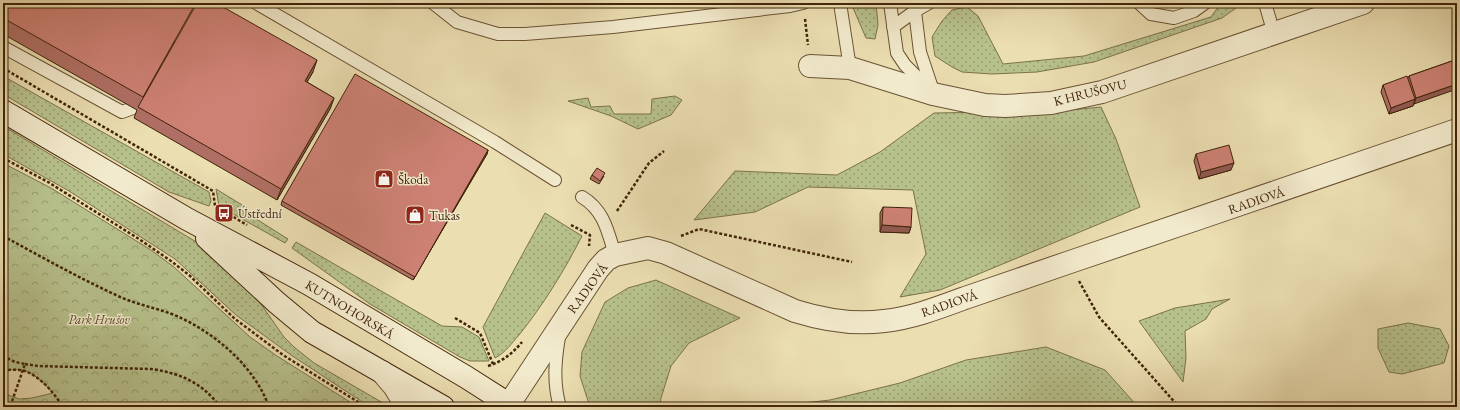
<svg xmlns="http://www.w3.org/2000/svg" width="1460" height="410" viewBox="0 0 1460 410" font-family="'EB Garamond',serif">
<defs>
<pattern id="grass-dots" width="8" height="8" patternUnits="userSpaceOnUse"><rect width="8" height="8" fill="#b7c18c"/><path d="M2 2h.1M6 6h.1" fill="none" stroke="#969d71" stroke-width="1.8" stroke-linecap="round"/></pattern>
<pattern id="park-crowns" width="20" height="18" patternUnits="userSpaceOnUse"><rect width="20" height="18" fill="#b7c18c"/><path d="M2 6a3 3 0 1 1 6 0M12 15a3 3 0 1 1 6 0" fill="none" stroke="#969d71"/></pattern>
</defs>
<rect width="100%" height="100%" fill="#ebdeb1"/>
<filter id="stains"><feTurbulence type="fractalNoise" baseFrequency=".005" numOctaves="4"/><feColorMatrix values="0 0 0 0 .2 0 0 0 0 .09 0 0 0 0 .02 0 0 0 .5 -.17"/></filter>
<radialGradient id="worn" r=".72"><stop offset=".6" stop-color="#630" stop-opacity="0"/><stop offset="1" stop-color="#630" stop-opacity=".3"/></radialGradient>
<path fill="url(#grass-dots)" stroke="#7c724b" d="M851,3H876L878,25L875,39L866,38Z
M1221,3H1243L1222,18L1094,62L1037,72L992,74L962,72L952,67L935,56L932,37L942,21L952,10L967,7L978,16L1003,64L1084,56L1211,17Z
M3,76L209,192L211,201L209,206L169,192L3,94Z
M675,96L682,100L671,115L638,129L611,116L568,101L588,98L591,107L610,106L614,114H651L652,99Z
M1101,107L1116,139L1140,207L940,290L900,297L926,254L913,190L808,187L755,212L694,220L735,171L837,175L880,152L934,113L1060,111Z
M3,126L208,249L256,297L284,337L294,347L314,363L390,407H370L291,355L236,315L175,259L69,191L3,154Z
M216,189L247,208L246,211L253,216V217L288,239L285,243L219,206Z
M545,213L582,236C564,271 544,304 519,335C511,344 506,352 495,358L483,327Z
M296,242L442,326L462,327L479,337L489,361H470L460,357L370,304L292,248Z
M656,280L740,318L689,343L671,366L661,398L660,407H590L580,376L582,352L605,302L628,288Z
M1230,299L1212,309L1206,319L1185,331L1186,358L1183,382L1139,321L1175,308Z
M1408,323L1440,329L1449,346L1444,363L1402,374L1389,372L1378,348V329Z
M1046,347L1105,370L1138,407H768L830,400L900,383L966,360Z"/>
<path fill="url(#park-crowns)" stroke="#7c724b" d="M3,163L51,188L151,250L174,267L250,337L277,356L358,407H3V393L19,399L32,398L53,393C46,385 33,372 22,370C16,369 9,370 3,370Z"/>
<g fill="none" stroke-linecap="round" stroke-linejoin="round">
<g stroke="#6b5234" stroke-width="14">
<path id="service" d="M256,3L495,142L555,180
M433,3L457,22L498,34H525L613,27L790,6L803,3
M840,3L850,68
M890,3L897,53L905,65L929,89
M914,3L920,52L933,91
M1139,3L1151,14L1174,18L1194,11L1205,3
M1265,3L1274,34
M893,27L915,11L929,3
M3,47L122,112L133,108
M582,197C604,210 608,232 615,255
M559,337C555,361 553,383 560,407"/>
</g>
<g stroke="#6b5234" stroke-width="24">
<path id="minor" d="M810,66L850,68L933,94L985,105L1005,106L1051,103L1102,92L1363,3
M509,404L598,269L606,260L615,255L648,248L666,253L795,311C824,320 854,325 884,321C912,318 938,308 965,298C1000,286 1035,274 1070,262C1199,218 1328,175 1457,130"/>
</g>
<g stroke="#6b5234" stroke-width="24">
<path id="tertiary" d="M382,372L394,386L407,407"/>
</g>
<g stroke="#40240a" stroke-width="24">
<path id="secondary" d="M3,111L187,219L309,284L466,377L513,407
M207,238L276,302L312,332L443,407"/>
</g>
<path stroke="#40240a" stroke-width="2.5" stroke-dasharray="3 2" stroke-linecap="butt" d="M805,19L808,45
M3,68L213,191L215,206L247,225
M3,158L48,182L139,239L171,261L189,275L235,319L283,355L366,407
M617,211L649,163L664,151
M571,225L590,235L589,246
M3,236C40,256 77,277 116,295C136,305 159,308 179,317C216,334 255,367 269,407
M681,236L699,229L852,262
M1079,281L1099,317L1179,407
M455,318L480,333L493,364
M3,356L15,362L25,364L10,407
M25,364L38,366L151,369C180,373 203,383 220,407
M488,366C503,361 512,354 522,342
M3,370C10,370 18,369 25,371C41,377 54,393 63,407"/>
<use href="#service" stroke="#f2eacc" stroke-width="12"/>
<use href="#minor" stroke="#f2eacc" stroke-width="22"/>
<use href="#tertiary" stroke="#f2eacc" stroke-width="22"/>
<use href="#secondary" stroke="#f2eacc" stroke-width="22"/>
</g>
<path fill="#b06f64" stroke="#40240a" d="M3,3L313,72L307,82L334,98L330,109L277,200L134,118L137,110L3,34Z
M1452,61L1414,104L1413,106L1389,114L1381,92L1383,85L1408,78L1409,76Z
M488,150L487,154L413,280L281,205L282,201Z
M1196,154L1231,170L1199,179L1194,161Z
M592,175L604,176L599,184L590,179Z
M883,207L911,227L909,233L880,232V213Z"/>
<path fill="#905a51" stroke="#40240a" d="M317,60L313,72L301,92L305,81Z
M1457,84V89L1414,104L1416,98Z
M334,98L330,109L277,200L281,189Z
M1415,99L1413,106L1389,114L1391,108Z
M488,150L487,154L413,280L415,277Z
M1234,163L1231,170L1199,179L1201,172Z
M882,225L911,227L909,233L880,232Z"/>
<path fill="#cd8174" stroke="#40240a" d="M3,3H185L193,8L143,97L3,18Z
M197,3H216L317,60L305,81L334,98L281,189L138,107Z
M1452,61L1457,74V84L1416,98L1409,76Z
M355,74L488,150L415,277L282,201Z
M1407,76L1415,99L1391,108L1383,85Z
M1229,145L1234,163L1201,172L1196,154Z
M597,168L605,173L600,181L592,175Z
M883,207L912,208L911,227L882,225Z"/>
<defs>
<g id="shop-square" transform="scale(1)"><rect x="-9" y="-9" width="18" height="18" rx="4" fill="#8f2418" stroke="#f2eacc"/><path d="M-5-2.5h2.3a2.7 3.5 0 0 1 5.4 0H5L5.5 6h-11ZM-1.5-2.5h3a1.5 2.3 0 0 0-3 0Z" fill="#fff"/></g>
<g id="bus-square" transform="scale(1)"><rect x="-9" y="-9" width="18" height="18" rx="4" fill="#8f2418" stroke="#f2eacc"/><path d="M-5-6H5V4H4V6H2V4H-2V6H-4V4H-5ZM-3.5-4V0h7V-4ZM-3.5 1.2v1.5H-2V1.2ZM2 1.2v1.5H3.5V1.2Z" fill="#fff"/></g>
</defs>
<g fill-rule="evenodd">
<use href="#shop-square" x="384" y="179"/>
<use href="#bus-square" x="224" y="213"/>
<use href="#shop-square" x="415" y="215"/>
</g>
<g text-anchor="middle" stroke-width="3" stroke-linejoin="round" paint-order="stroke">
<g font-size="13" fill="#40240a" stroke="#f2eacc">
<text transform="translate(1090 92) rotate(-14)" y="5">K HRUŠOVU</text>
<text transform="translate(1256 200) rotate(-19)" y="5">RADIOVÁ</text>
<text transform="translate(587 288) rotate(-54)" y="5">RADIOVÁ</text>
<text transform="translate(949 303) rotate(-19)" y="5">RADIOVÁ</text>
<text transform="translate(350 309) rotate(31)" y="5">KUTNOHORSKÁ</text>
</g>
<g font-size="13" fill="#40240a" stroke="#f2eacc" text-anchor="start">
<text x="398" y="184">Škoda</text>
<text x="238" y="218">Ústřední</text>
<text x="429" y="220">Tukas</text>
</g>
<g font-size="13" font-style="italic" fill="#5e4b2a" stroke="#f2eacc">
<text x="99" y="324">Park Hrušov</text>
</g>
</g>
<rect width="1460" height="410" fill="none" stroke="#ebdeb1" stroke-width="16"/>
<rect x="4" y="4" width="1452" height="402" fill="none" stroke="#40240a" stroke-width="2"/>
<rect x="8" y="8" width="1444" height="394" fill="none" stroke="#40240a"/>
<rect width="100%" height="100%" filter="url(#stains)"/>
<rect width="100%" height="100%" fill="url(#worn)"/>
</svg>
